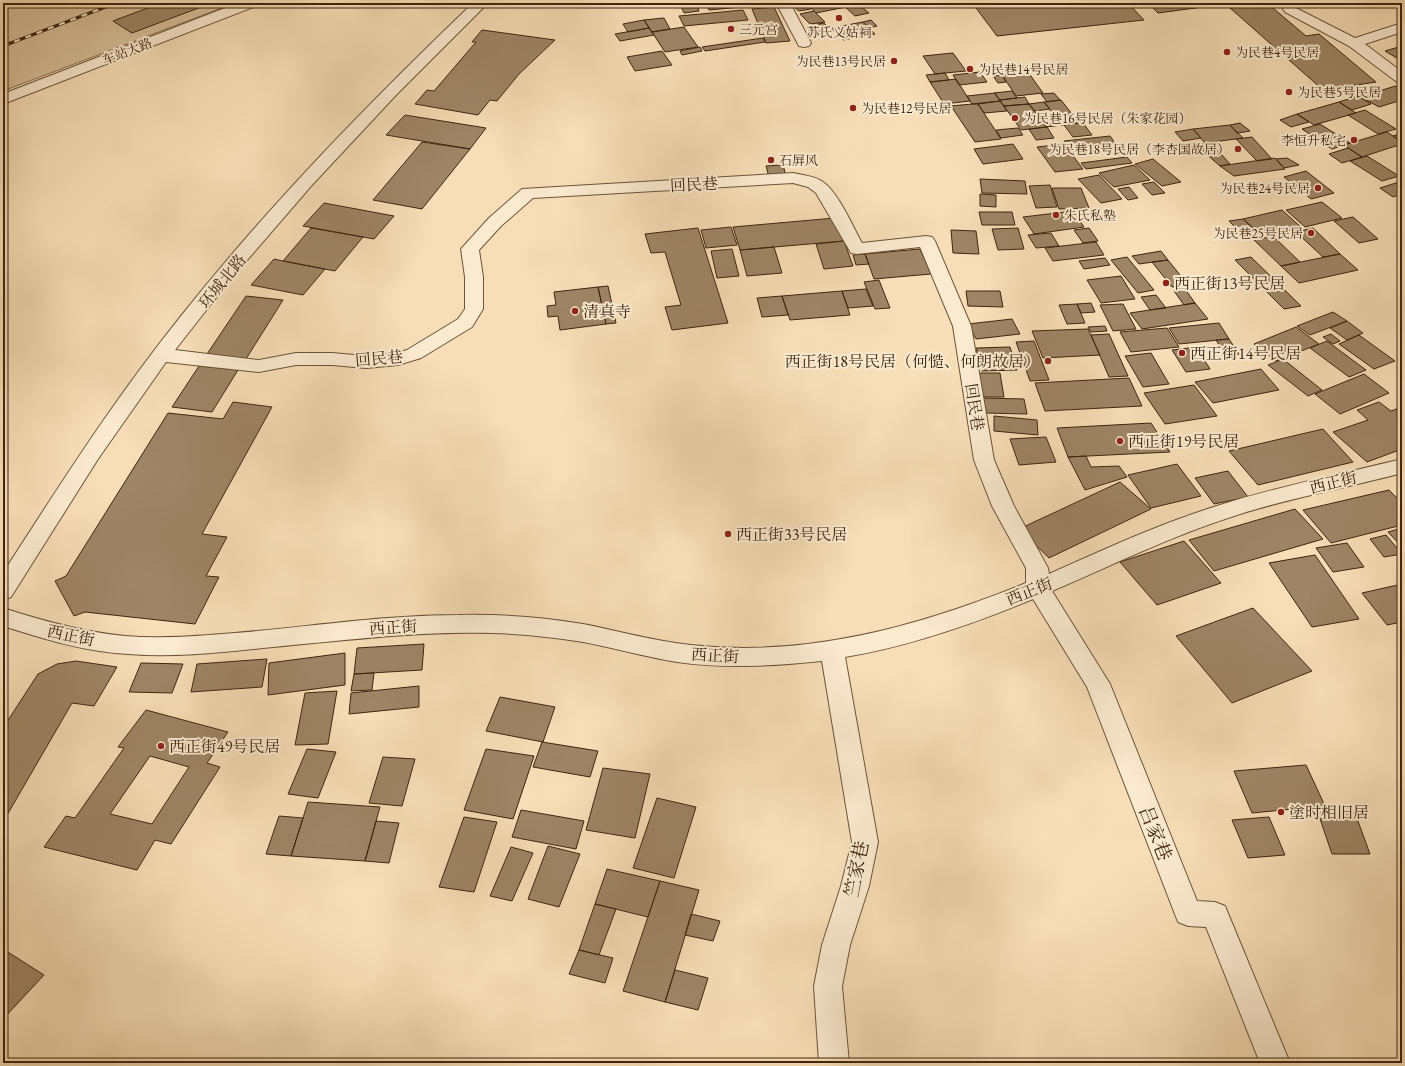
<svg xmlns="http://www.w3.org/2000/svg" width="1405" height="1066" viewBox="0 0 1405 1066" font-family="'EB Garamond','Noto Serif SC',serif">
<rect width="100%" height="100%" fill="#f7deb6"/>
<filter id="stains"><feTurbulence type="fractalNoise" baseFrequency=".005" numOctaves="4"/><feColorMatrix values="0 0 0 0 .2 0 0 0 0 .09 0 0 0 0 .02 0 0 0 .5 -.17"/></filter>
<radialGradient id="worn" r=".72"><stop offset=".6" stop-color="#630" stop-opacity="0"/><stop offset="1" stop-color="#630" stop-opacity=".3"/></radialGradient>
<path fill="#d8bf9a" stroke="#8b7254" d="M3,3H235L3,91Z"/>
<path fill="#9e8566" stroke="#3e250f" fill-rule="evenodd" d="M161,3L209,4L132,33L113,21Z
M696,3L699,11L684,13L680,4Z
M705,3H751L752,6L709,10Z
M801,3H806L811,9L799,11L792,5Z
M806,3H841L846,7L816,13Z
M857,3L869,13L855,16L843,5Z
M1128,3L1144,20L997,36L973,4Z
M1148,3H1233L1158,13Z
M1267,3L1306,36L1319,34L1376,82L1323,90L1230,8Z
M1372,3H1393L1379,7Z
M774,7L790,41L766,43L752,9Z
M743,10L748,20L684,26L679,16Z
M814,11L825,22L810,24L800,14Z
M664,18L670,29L652,32L644,20Z
M644,20L649,28L628,32L623,24Z
M871,20L877,26L869,28L863,22Z
M863,22L875,34L843,40L831,28Z
M824,23L833,32L822,34L812,25Z
M684,27L698,47L665,52L652,32Z
M649,28L654,35L620,41L615,34Z
M482,30L555,40L519,74L497,101L490,100L478,115L415,104L427,90L434,91L476,42H472Z
M763,38L765,42L705,51L702,47Z
M1402,46V61L1385,51Z
M700,47L702,51L682,55L680,51Z
M662,51L672,65L635,71L627,57Z
M953,53L966,71L935,74L923,56Z
M1021,65L1026,72L1014,74L1009,67Z
M980,72L987,82L959,85L953,75Z
M1028,72L1043,93L1016,96L1002,75Z
M945,73L949,80L930,82L926,75Z
M1002,75L1006,82L998,83L993,76Z
M956,79L970,101L944,104L930,82Z
M1395,86L1402,89V100L1379,107L1361,97Z
M1012,91L1017,98L1000,100L994,93Z
M995,93L1000,101L972,104L967,96Z
M1054,93L1060,100L1047,102L1041,94Z
M1358,96L1371,104L1352,110L1339,102Z
M1025,97L1029,104L1004,106L1000,100Z
M1061,100L1079,123L1062,125L1044,102Z
M1000,101L1007,111L984,113L978,104Z
M1044,102L1050,109L1035,111L1029,104Z
M1339,102L1356,113L1314,125L1297,114Z
M972,104H978L1001,139L975,142L951,106Z
M1029,104L1046,127H1047L1021,130L1004,106Z
M1365,110L1396,129L1378,134L1348,115Z
M1297,114L1309,122L1291,127L1280,120Z
M405,115L486,128L470,149L386,135Z
M1056,118L1062,125L1046,127L1041,120Z
M1079,123H1083L1092,135L1073,137L1064,125Z
M1240,123L1250,131L1237,133L1230,125Z
M1320,124L1350,143L1332,149L1302,129Z
M1230,125L1243,138L1205,143L1193,129Z
M1047,127L1054,138L1036,140L1029,129Z
M1018,128L1023,135L1001,138L996,130Z
M1193,129L1201,138L1183,141L1175,132Z
M1387,132L1402,142V144L1362,157L1344,145Z
M1402,133V142L1393,136Z
M1110,136L1115,143L1070,149L1064,141Z
M1252,137L1272,159L1257,161L1236,139Z
M422,142L470,149L422,209L373,200Z
M1211,143L1230,164L1220,166L1196,145Z
M1013,144L1023,159L983,164L974,149Z
M1064,144L1083,169L1055,172L1037,147Z
M1348,148L1362,157L1342,163L1329,154Z
M1367,156L1399,176L1382,181L1350,161Z
M1127,157L1132,163L1086,169L1081,163Z
M1275,158L1285,169L1234,176L1220,166Z
M1287,158L1299,165L1284,168L1276,159Z
M1153,159L1181,182L1162,186L1135,164Z
M783,165L786,176L769,177L766,166Z
M1134,165L1150,180L1114,187L1099,173Z
M1306,171L1334,193L1311,199L1284,177Z
M1099,175L1122,199L1101,203L1078,179Z
M980,179L1025,181L1027,194L982,193Z
M1154,182L1165,193L1152,195L1142,184Z
M1399,182L1402,183V194L1393,197L1380,188Z
M1050,185L1057,207L1036,208L1029,186Z
M1129,187L1138,198L1128,200L1118,189Z
M1052,188H1081L1089,208L1059,209Z
M980,194L996,195V207L980,206Z
M1322,202L1342,218L1305,227L1286,210Z
M324,203L394,216L374,239L303,226Z
M1282,210L1302,228L1262,236L1243,219Z
M1073,211L1084,227L1034,234L1023,217Z
M979,212H1012L1015,225H982Z
M1353,217L1378,239L1359,243L1334,221Z
M835,218L844,241L740,250L733,227Z
M1243,219L1257,232L1243,235L1229,221Z
M731,227L737,245L706,248L701,230Z
M311,228L363,237L335,271L283,261Z
M698,228L728,323L672,330L665,307L681,305L665,252L651,253L645,234Z
M1018,228L1024,249L998,250L992,229Z
M1089,228L1098,241L1083,243L1074,230Z
M1313,228L1340,254L1323,257L1296,232Z
M951,230L976,231L979,254L953,253Z
M1051,233L1059,246L1036,248L1028,235Z
M1273,236L1300,262L1281,266L1254,240Z
M844,241L853,266L824,269L816,244Z
M1096,242L1104,255L1053,261L1045,248Z
M774,247L782,273L747,276L740,250Z
M732,249L739,276L717,278L711,251Z
M920,249L931,274L874,279L865,254Z
M1161,251L1168,260L1139,264L1132,256Z
M865,254L869,264L856,265L853,255Z
M1340,254L1358,270L1299,283L1281,266Z
M1127,257L1154,290L1138,293L1111,260Z
M1251,257L1301,306L1284,309L1235,260Z
M1105,258L1110,265L1084,269L1079,261Z
M274,259L283,261L325,269L303,295L251,285Z
M1168,260L1188,285L1172,287L1152,262Z
M1121,276L1135,299L1101,303L1087,280Z
M879,280L890,308L875,309L864,282Z
M608,286L616,323L606,324L598,287Z
M598,287L606,324L560,330L558,316L548,317L547,306L556,305L554,292Z
M866,289L873,306L848,308L842,291Z
M1185,289L1195,303L1184,305L1174,291Z
M842,291L850,315L790,320L782,296Z
M966,291H1000L1003,307L968,306Z
M1156,295L1166,308L1150,310L1141,297Z
M246,296L283,300L246,359L207,354Z
M782,296L788,315L762,317L757,298Z
M1091,303L1095,312L1081,313L1077,304Z
M1195,303L1208,319L1142,329L1130,313Z
M1077,304L1085,323L1067,324L1059,305Z
M1123,304L1136,329L1113,331L1100,305Z
M1333,312L1347,321L1310,335L1297,326Z
M1012,319L1020,334L976,339L968,324Z
M1347,321L1363,333L1347,340L1330,328Z
M1219,323L1229,339L1179,344L1169,328Z
M1105,326L1107,331L1091,332L1088,327Z
M1296,327L1319,344L1276,361L1254,344Z
M1167,328L1179,347L1131,352L1120,332Z
M1088,329L1100,355L1043,358L1032,331Z
M1109,334L1128,376L1109,377L1091,335Z
M1331,334L1340,341L1333,344L1323,337Z
M1359,335L1395,361L1374,369L1339,344Z
M1229,339L1239,354L1226,356L1216,340Z
M1034,341L1049,380L1030,381L1016,342Z
M1327,341L1366,370L1349,377L1310,348Z
M1010,347L1017,370L982,371L976,348Z
M1196,347L1210,369L1186,372L1172,350Z
M1151,353L1169,384L1143,387L1125,356Z
M1283,359L1322,390L1308,396L1268,365Z
M199,366L238,370L212,412L172,407Z
M1261,369L1279,390L1213,403L1195,382Z
M979,373H1000L1004,397H983Z
M1364,374L1389,393L1340,414L1315,394Z
M1129,378L1142,406L1045,411L1035,383Z
M1194,385L1217,416L1165,424L1144,393Z
M983,398L1024,399L1027,414L985,413Z
M233,402L272,407L202,534L227,537L206,576L219,577L195,624L85,612L74,616L55,581L66,576L168,413L223,419Z
M1379,402L1391,411L1402,407V449L1367,462L1333,432L1368,420L1357,410Z
M994,416L1037,420L1038,435L994,431Z
M1151,423L1170,452L1068,457L1057,428Z
M1323,429L1353,462L1258,485L1229,451Z
M1046,437L1056,462L1019,465L1010,439Z
M1086,456L1091,467L1119,466L1127,477L1085,490L1068,457Z
M1177,464L1201,496L1151,508L1128,475Z
M1228,471L1248,497L1214,504L1195,478Z
M1120,482L1151,509L1049,558L1019,529Z
M1389,490L1402,503V525L1331,543L1303,510Z
M1295,509L1323,539L1214,571L1189,540Z
M1402,528V547L1388,532Z
M1386,535L1402,554L1384,557L1370,539Z
M1184,541L1221,583L1157,605L1120,562Z
M1347,543L1364,567L1333,572L1316,548Z
M1315,555L1359,619L1312,627L1269,563Z
M1402,584V622L1387,625L1362,593Z
M1253,608L1312,671L1232,703L1176,636Z
M424,644L422,670L354,674L357,648Z
M345,653V685L268,695L269,663Z
M267,659L262,687L191,692L197,664Z
M76,661L117,667L94,706L72,703L3,822V728L38,674L57,664Z
M141,663L183,664L172,693L129,692Z
M374,673L372,690L351,691L354,674Z
M419,686V707L349,714L351,693Z
M337,691L328,744L295,745L305,693Z
M500,697L555,707L543,742L486,731Z
M146,710L228,732L207,763L220,767L171,844L155,840L137,870L44,847L66,816L75,818L124,748L118,747ZM150,756L189,767L152,824L110,814Z
M542,742L598,751L590,777L533,767Z
M307,749L336,752L318,798L288,794Z
M486,749L534,756L513,819L464,810Z
M383,757L415,759L402,806L369,803Z
M1306,765L1325,806L1252,813L1234,771Z
M603,768L650,774L635,838L586,830Z
M657,798L696,807L674,878L633,868Z
M308,802L380,807L365,861L291,856Z
M521,810L584,821L576,849L512,837Z
M1318,813H1355L1370,854H1332Z
M279,816L303,818L291,856L266,854Z
M464,817L497,822L474,892L439,887Z
M1269,817L1285,855L1248,858L1232,820Z
M376,821L399,823L389,863L365,861Z
M548,846L580,854L559,907L528,899Z
M511,847L533,853L512,901L490,896Z
M607,869L660,881L648,917L595,904Z
M660,881L699,890L665,1002L623,991Z
M595,904L616,909L599,955L579,950Z
M691,914L720,921L713,941L685,935Z
M3,949L44,975L3,1019Z
M579,950L613,958L605,983L569,974Z
M675,970L708,978L698,1010L665,1002Z"/>
<g fill="none" stroke-linecap="round" stroke-linejoin="round">
<g stroke="#6c5339" stroke-width="2">
<path id="minor" d="M238,3H258L256,6L3,104V94Z
M473,3H488L397,94L312,185L230,280L175,350L259,360L296,353H332L366,356L397,353L407,350L458,319L465,309V277L461,249L489,218L522,189L793,173C802,175 815,176 823,182C838,192 853,227 862,243L926,236L932,237L935,241L971,326L994,460L1014,506L1048,568L1049,574C1105,549 1161,523 1220,505C1280,486 1341,474 1402,459V473C1346,488 1289,498 1234,516C1171,536 1113,565 1052,591L1110,684L1197,901L1215,902L1225,906L1290,1063H1260L1206,927L1188,926L1178,922L1087,687L1033,599C973,624 910,646 845,657L878,842L869,886L850,945L842,986L849,1063H819L814,986L822,945L841,886L852,842L822,661C773,666 725,669 677,662C646,657 615,648 583,642C554,637 523,634 493,633C419,631 346,640 273,647C225,652 176,658 128,654C85,652 44,639 3,626V608C43,621 83,632 125,636C161,639 198,636 235,633C309,627 383,615 458,615C500,614 542,617 583,624C619,631 654,641 691,645C806,658 920,626 1026,583V568L992,506L974,460L953,326L920,247L857,254L851,253L816,193L808,187L793,183L533,198L501,226L479,250L483,277V309L472,327L421,358L398,365L366,368L332,365H296L259,372L166,362L98,459L11,597L3,600V573C47,505 90,437 138,372C237,238 353,118 473,3Z
M776,3H790L811,43L809,46L804,47L799,46Z
M1290,5L1355,38L1402,23V32L1365,44L1402,72V84L1397,82L1349,46L1285,12L1283,9L1285,6Z"/>
</g>
<use href="#minor" fill="#faead0" fill-rule="evenodd"/>
<g stroke="#3e250f" stroke-width="3">
<path id="rail" d="M3,46L116,3"/>
</g>
<use href="#rail" stroke="#faead0" stroke-width="2" stroke-dasharray="6" stroke-linecap="butt"/>
</g>
<g fill="#8f2418" stroke="#faead0" stroke-width="1.5">
<circle cx="839" cy="18" r="4"/>
<circle cx="731" cy="29" r="4"/>
<circle cx="1227" cy="52" r="4"/>
<circle cx="894" cy="61" r="4"/>
<circle cx="970" cy="69" r="4"/>
<circle cx="1289" cy="92" r="4"/>
<circle cx="853" cy="108" r="4"/>
<circle cx="1015" cy="118" r="4"/>
<circle cx="1354" cy="140" r="4"/>
<circle cx="1238" cy="149" r="4"/>
<circle cx="771" cy="160" r="4"/>
<circle cx="1318" cy="188" r="4"/>
<circle cx="1056" cy="215" r="4"/>
<circle cx="1311" cy="233" r="4"/>
<circle cx="1166" cy="283" r="4"/>
<circle cx="575" cy="311" r="4"/>
<circle cx="1182" cy="353" r="4"/>
<circle cx="1048" cy="361" r="4"/>
<circle cx="1120" cy="441" r="4"/>
<circle cx="728" cy="534" r="4"/>
<circle cx="161" cy="746" r="4"/>
<circle cx="1281" cy="812" r="4"/>
</g>
<g text-anchor="middle" stroke-width="4" stroke-linejoin="round" paint-order="stroke">
<g font-size="13" fill="#3e250f" stroke="#faead0" text-anchor="start">
<text x="739" y="34">三元宫</text>
<text x="839" y="37" text-anchor="middle">苏氏义姑祠</text>
<text x="1235" y="57">为民巷4号民居</text>
<text x="886" y="66" text-anchor="end">为民巷13号民居</text>
<text x="978" y="74">为民巷14号民居</text>
<text x="1297" y="97">为民巷5号民居</text>
<text x="861" y="113">为民巷12号民居</text>
<text x="1023" y="123">为民巷16号民居（朱家花园）</text>
<text x="1346" y="145" text-anchor="end">李恒升私宅</text>
<text x="1230" y="154" text-anchor="end">为民巷18号民居（李杏国故居）</text>
<text x="779" y="165">石屏风</text>
<text x="1310" y="193" text-anchor="end">为民巷24号民居</text>
<text x="1064" y="220">朱氏私塾</text>
<text x="1303" y="238" text-anchor="end">为民巷25号民居</text>
</g>
<g font-size="13" fill="#3e250f" stroke="#faead0">
<text transform="translate(127 51) rotate(-21)" y="5">车站大路</text>
</g>
<g font-size="16" fill="#3e250f" stroke="#faead0">
<text transform="translate(694 184) rotate(-3)" y="6">回民巷</text>
<text transform="translate(222 281) rotate(-51)" y="6">环城北路</text>
<text transform="translate(379 358) rotate(-5)" y="6">回民巷</text>
<text transform="translate(975 407) rotate(81)" y="6">回民巷</text>
<text transform="translate(1333 482) rotate(-14)" y="6">西正街</text>
<text transform="translate(1029 591) rotate(-22)" y="6">西正街</text>
<text transform="translate(393 627) rotate(-4)" y="6">西正街</text>
<text transform="translate(71 635) rotate(12)" y="6">西正街</text>
<text transform="translate(715 655) rotate(3)" y="6">西正街</text>
</g>
<g font-size="16" fill="#3e250f" stroke="#faead0" text-anchor="start">
<text x="1174" y="289">西正街13号民居</text>
<text x="583" y="317">清真寺</text>
<text x="1190" y="359">西正街14号民居</text>
<text x="1040" y="367" text-anchor="end">西正街18号民居（何慥、何朗故居）</text>
<text x="1128" y="447">西正街19号民居</text>
<text x="736" y="540">西正街33号民居</text>
<text x="169" y="752">西正街49号民居</text>
<text x="1289" y="818">塗时相旧居</text>
</g>
<g font-size="19" fill="#3e250f" stroke="#faead0">
<text transform="translate(1156 833) rotate(68)" y="7">吕家巷</text>
<text transform="translate(856 869) rotate(-79)" y="7">竺家巷</text>
</g>
</g>
<rect width="1405" height="1066" fill="none" stroke="#f7deb6" stroke-width="16"/>
<rect x="4" y="4" width="1397" height="1058" fill="none" stroke="#3e250f" stroke-width="2"/>
<rect x="8" y="8" width="1389" height="1050" fill="none" stroke="#3e250f"/>
<rect width="100%" height="100%" filter="url(#stains)"/>
<rect width="100%" height="100%" fill="url(#worn)"/>
</svg>
